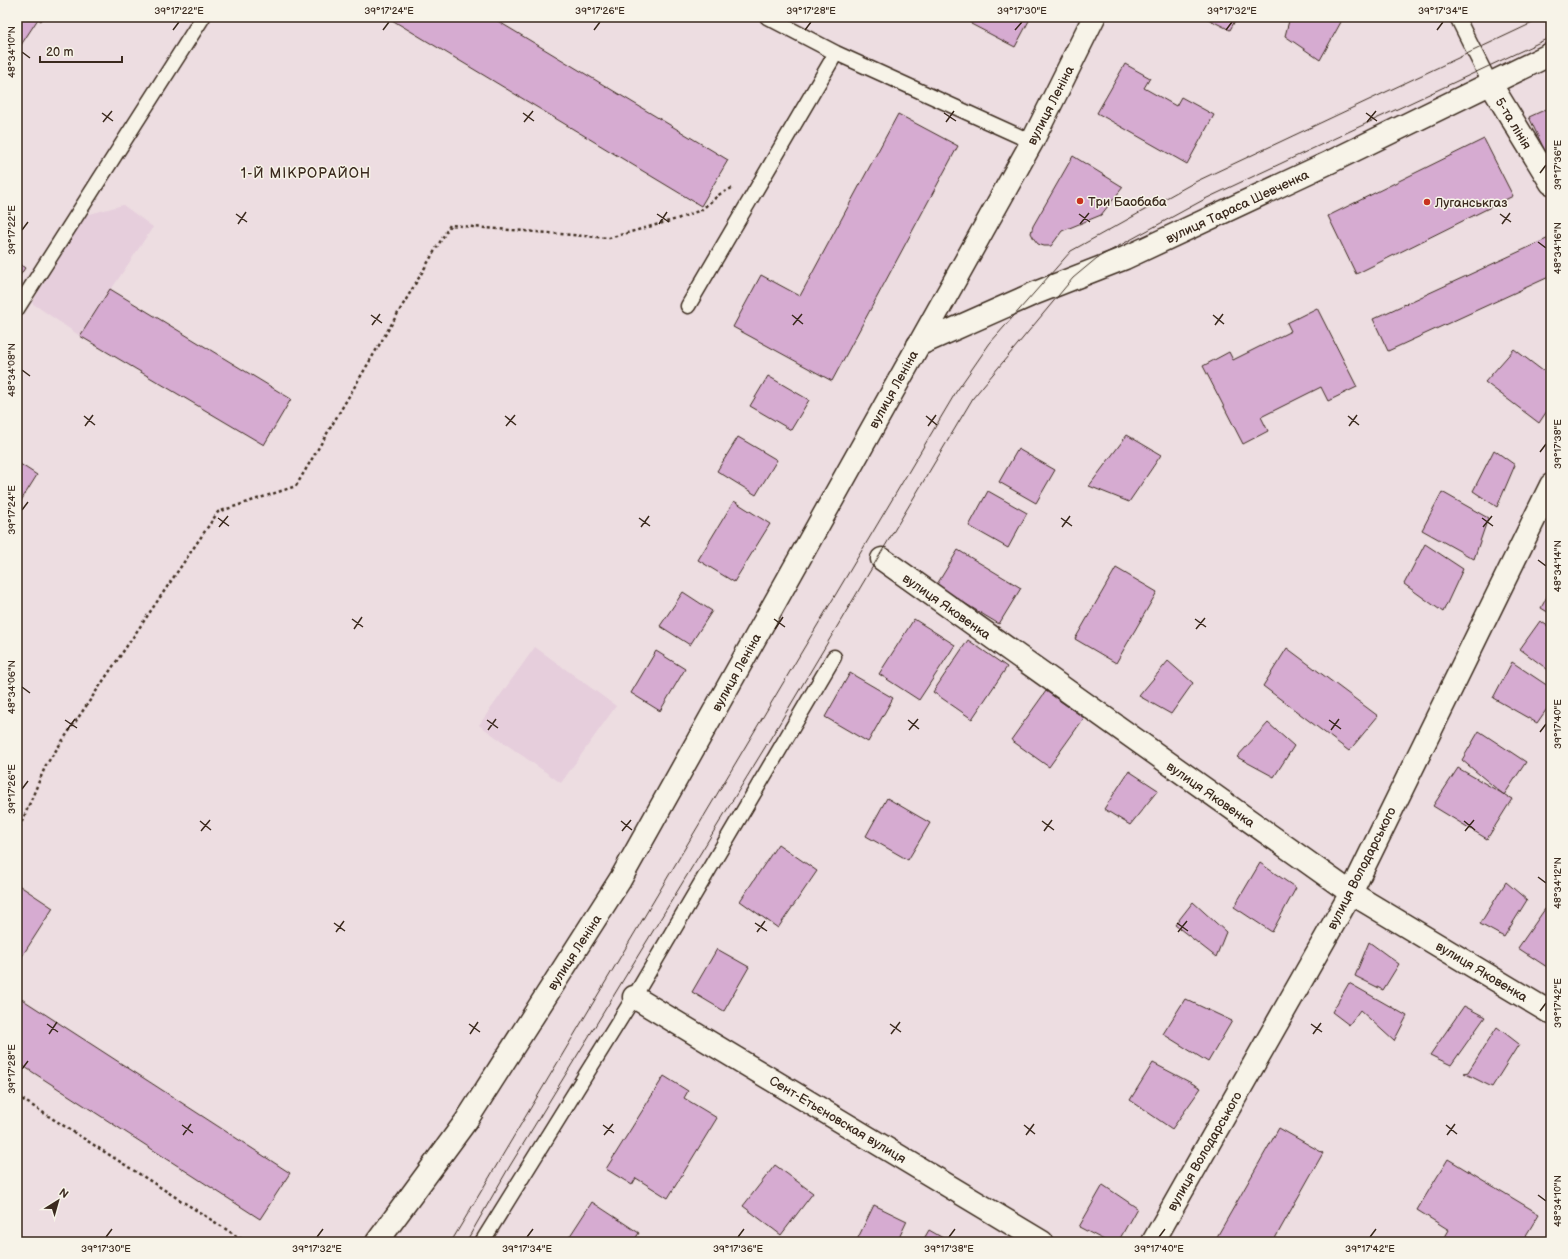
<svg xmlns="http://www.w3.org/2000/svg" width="1568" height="1259" viewBox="0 0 1568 1259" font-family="'Balsamiq Sans',sans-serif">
<rect width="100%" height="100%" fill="#eddde1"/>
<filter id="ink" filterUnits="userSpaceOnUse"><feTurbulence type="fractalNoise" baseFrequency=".025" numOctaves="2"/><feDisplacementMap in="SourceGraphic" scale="8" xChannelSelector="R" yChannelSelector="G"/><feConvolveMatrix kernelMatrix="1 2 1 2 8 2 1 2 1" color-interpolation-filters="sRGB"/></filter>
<g filter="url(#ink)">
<path fill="#e6cedc" d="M123,205L153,227L80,336L32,303L86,215Z
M535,647L616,706L561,783L479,725Z"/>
<path fill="#d6abd1" stroke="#3b2a1e" d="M17,17H44L41,21L38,19L17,51Z
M387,17H491L728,160L701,206Z
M974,17H1031L1015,47L971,24Z
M1204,17H1237L1230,30Z
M1290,17H1332L1341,22L1320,60L1285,36Z
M1125,64L1150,78L1144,88L1176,106L1181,97L1214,115L1187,164L1097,113Z
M1551,107V159L1549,160L1529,117Z
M898,114L958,146L832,381L733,327L761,275L800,296Z
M1484,139L1513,196L1356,274L1328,216Z
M1073,156L1123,187L1101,215L1062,231L1051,246H1044L1038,244L1034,239L1031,233L1033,226Z
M1551,237V276L1388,351L1373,319Z
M17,262L25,268L17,280Z
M110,289L291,399L264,445L80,336Z
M1317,308L1357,387L1328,401L1321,387L1261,417L1268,431L1243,444L1203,366L1229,352L1233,360L1291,331L1287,323Z
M1514,349L1551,377V405L1539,423L1485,382Z
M768,376L809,400L791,430L750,406Z
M1127,435L1161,455L1129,502L1089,486Z
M738,437L777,460L756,495L717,471Z
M1018,449L1055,470L1036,503L999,482Z
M1494,450L1515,465L1497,507L1473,491Z
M17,462L37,475L17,507Z
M988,491L1027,513L1008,548L969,526Z
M1442,492L1488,518L1474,559L1422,530Z
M734,501L770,524L734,582L698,560Z
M1425,544L1463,569L1443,612L1404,584Z
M958,550L1021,588L999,624L936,586Z
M1116,568L1157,592L1116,663L1075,639Z
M1551,589V614L1541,608Z
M683,592L712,611L690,645L660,626Z
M914,619L955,645L919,700L879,674Z
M1540,621L1551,628V672L1520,649Z
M968,640L1007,667L972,719L933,692Z
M1287,648L1378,716L1349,751L1263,686Z
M656,651L685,669L660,711L631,693Z
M1168,661L1193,683L1171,714L1139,696Z
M1512,662L1551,688V703L1537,723L1493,698Z
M850,673L893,698L868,742L825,717Z
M1046,691L1084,718L1049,767L1011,740Z
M1268,723L1294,746L1274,777L1237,757Z
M1479,731L1526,762L1504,795L1462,760Z
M1458,768L1512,799L1487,839L1433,806Z
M1129,771L1158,790L1130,825L1104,809Z
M887,798L930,823L908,860L866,836Z
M778,844L817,871L778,928L740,901Z
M1260,863L1296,888L1272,932L1234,907Z
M1506,882L1527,900L1504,937L1480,924Z
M17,884L53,908L17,964Z
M1193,902L1226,932L1216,957L1175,925Z
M1545,909L1551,913L1550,969L1518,948Z
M1369,942L1399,964L1383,990L1355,976Z
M717,949L749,967L724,1011L692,992Z
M1349,983L1407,1016L1394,1041L1360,1010L1349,1025L1332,1012Z
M17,996L290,1173L260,1219L17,1062Z
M1185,999L1232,1021L1208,1062L1163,1034Z
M1464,1006L1485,1017L1451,1065L1430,1055Z
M1497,1027L1519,1044L1492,1087L1464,1073L1468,1072Z
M1153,1063L1201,1088L1172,1129L1130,1100Z
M664,1076L688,1091L684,1098L717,1118L668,1198L636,1178L632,1185L606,1169Z
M1279,1128L1323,1153L1273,1242H1214Z
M1448,1159L1539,1214L1522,1242H1442L1449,1230L1417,1210Z
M775,1165L813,1193L781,1235L743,1206Z
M1103,1185L1137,1208L1118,1242H1108L1079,1227Z
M592,1202L639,1233L633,1242H566Z
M874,1205L907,1221L897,1242H856Z
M929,1230L950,1242H922Z"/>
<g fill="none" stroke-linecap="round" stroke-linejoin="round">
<g stroke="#3b2a1e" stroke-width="17">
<path id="lane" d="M767,17L836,53L1032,142
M1457,17L1490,83
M688,306L836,53
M17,309L203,17
M482,1242L634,997L834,657"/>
</g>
<g stroke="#3b2a1e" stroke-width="25">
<path id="street" d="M1490,83L1551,183
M918,345L1033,294L1125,258L1328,163L1551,54
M882,559L1351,893L1551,1013
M634,997L1042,1242
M1153,1242L1351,893L1551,485"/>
</g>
<g stroke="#3b2a1e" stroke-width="25">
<path id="secondary" d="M377,1242L466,1121L620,880L1032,142L1094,17"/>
</g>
<path stroke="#3b2a1e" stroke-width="2.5" stroke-dasharray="3 3" stroke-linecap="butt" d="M17,833L46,765L218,512L296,486L450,225L609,238L677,219L701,210L720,194L732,188
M17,1096L246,1242"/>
<use href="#lane" stroke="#f7f3e8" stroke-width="14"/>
<use href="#street" stroke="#f7f3e8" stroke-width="22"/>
<use href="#secondary" stroke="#f7f3e8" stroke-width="22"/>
<path stroke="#3b2a1e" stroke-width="1" d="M451,1242L956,392L990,343L1071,251L1195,182L1545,17
M466,1242L508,1169L778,726L973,398L1073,278L1097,258L1205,199L1551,37"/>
</g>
</g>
<path fill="none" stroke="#3b2a1e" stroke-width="1.5" d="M173,30L179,22M383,30L389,22M594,30L600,22M805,30L811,22M1015,30L1022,22M1226,30L1232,22M1437,30L1443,22M22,52L30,58M102,113L113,121M523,113L534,121M944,113L956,121M1366,113L1377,121M103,122L112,111M524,122L533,111M946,122L954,111M1367,122L1376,111M1540,173L1546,165M236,214L247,222M657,214L669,222M1079,214L1090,222M1500,214L1511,222M238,224L246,212M659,224L667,212M1080,224L1089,213M1502,224L1510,213M22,230L28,222M1538,242L1546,248M371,315L382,323M792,315L803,324M1213,315L1224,324M372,325L380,314M793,325L802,314M1215,325L1223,314M22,370L30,376M84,416L95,425M505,416L516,425M926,416L937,425M1348,416L1359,425M85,426L93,415M506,426L515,415M928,426L936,415M1349,426L1357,415M1540,452L1546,444M22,510L28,502M218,518L229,526M639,518L650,526M1061,518L1072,526M1482,518L1493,526M219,527L228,516M641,527L649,516M1062,527L1070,516M1483,527L1492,516M1538,560L1546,566M352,619L363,627M774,619L785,627M1195,619L1206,627M354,629L362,617M775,629L783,617M1196,629L1205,618M22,687L30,693M65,720L77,728M487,720L498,728M908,720L919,729M1329,720L1341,729M67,730L75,719M488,730L496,719M909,730L918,719M1331,730L1339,719M1540,732L1546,724M22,789L28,781M200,821L211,830M621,821L632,830M1042,821L1054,830M1464,821L1475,830M201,831L210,820M622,831L631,820M1044,831L1052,820M1465,831L1474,820M1538,877L1546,883M334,923L345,931M755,923L767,931M1177,923L1188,931M336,932L344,921M757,932L765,921M1178,932L1187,921M1540,1011L1546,1003M47,1024L58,1032M469,1024L480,1032M890,1024L901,1032M1311,1024L1322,1032M49,1034L57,1022M470,1034L478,1022M891,1034L900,1022M1313,1034L1321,1023M22,1069L28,1061M182,1125L193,1133M603,1125L614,1133M1024,1125L1035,1134M1446,1125L1457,1134M183,1135L191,1124M604,1135L613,1124M1026,1135L1034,1124M1447,1135L1455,1124M1538,1195L1546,1201M106,1237L112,1229M317,1237L323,1229M527,1237L533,1229M738,1237L744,1229M949,1237L955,1229M1159,1237L1165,1229M1370,1237L1376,1229"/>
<g fill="#c8321e" stroke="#f7f3e8" stroke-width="1.5">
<circle cx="1080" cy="201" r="4"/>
<circle cx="1427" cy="202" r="4"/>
</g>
<g text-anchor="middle" stroke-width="3" stroke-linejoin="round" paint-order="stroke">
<g font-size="13" fill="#3b2a1e" stroke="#f7f3e8">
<text transform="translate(1050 105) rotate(-63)" y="5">вулиця Леніна</text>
<text transform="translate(1514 123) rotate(59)" y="5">5-та лінія</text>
<text transform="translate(1237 206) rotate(-25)" y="5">вулиця Тараса Шевченка</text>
<text transform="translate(893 389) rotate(-61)" y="5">вулиця Леніна</text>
<text transform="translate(947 606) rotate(35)" y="5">вулиця Яковенка</text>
<text transform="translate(736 672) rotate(-61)" y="5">вулиця Леніна</text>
<text transform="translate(1211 794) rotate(35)" y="5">вулиця Яковенка</text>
<text transform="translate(1361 868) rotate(-63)" y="5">вулиця Володарського</text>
<text transform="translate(574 952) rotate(-57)" y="5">вулиця Леніна</text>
<text transform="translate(1482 971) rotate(31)" y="5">вулиця Яковенка</text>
<text transform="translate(838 1119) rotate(31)" y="5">Сент-Етьєновская вулиця</text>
<text transform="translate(1204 1151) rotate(-60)" y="5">вулиця Володарського</text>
</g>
<g font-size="13" fill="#3b2a1e" stroke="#f7f3e8" text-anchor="start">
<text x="1088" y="206">Три Баобаба</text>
<text x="1435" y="207">Луганськгаз</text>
</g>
<g font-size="14" letter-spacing="1" fill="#3b2a1e" stroke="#f7f3e8">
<text x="306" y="178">1-Й МІКРОРАЙОН</text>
</g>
</g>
<rect width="1568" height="1259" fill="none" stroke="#f7f3e8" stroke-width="44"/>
<g transform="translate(58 1201) rotate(37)" stroke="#f7f3e8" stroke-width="3" paint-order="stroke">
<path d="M0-3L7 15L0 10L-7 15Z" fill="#3b2a1e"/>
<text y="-6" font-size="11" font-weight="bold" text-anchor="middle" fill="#3b2a1e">N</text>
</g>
<path d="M40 56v6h82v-6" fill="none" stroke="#3b2a1e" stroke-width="2"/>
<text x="46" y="56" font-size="12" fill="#3b2a1e" stroke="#f7f3e8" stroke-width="3" paint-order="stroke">20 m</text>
<rect x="22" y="22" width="1524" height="1215" fill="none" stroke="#3b2a1e" stroke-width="1.5"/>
<g font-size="10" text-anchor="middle" fill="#3b2a1e">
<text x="179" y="14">39°17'22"E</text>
<text x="389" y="14">39°17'24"E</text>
<text x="600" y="14">39°17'26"E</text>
<text x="811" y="14">39°17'28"E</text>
<text x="1022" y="14">39°17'30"E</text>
<text x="1232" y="14">39°17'32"E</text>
<text x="1443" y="14">39°17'34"E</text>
<text transform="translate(11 52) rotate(-90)" y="4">48°34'10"N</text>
<text transform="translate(1557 165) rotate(-90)" y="4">39°17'36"E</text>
<text transform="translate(11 230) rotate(-90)" y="4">39°17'22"E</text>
<text transform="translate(1557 248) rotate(-90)" y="4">48°34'16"N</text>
<text transform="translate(11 370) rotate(-90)" y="4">48°34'08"N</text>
<text transform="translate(1557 444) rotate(-90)" y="4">39°17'38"E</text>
<text transform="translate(11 510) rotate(-90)" y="4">39°17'24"E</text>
<text transform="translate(1557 566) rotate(-90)" y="4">48°34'14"N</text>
<text transform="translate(11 687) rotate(-90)" y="4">48°34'06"N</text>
<text transform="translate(1557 724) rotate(-90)" y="4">39°17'40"E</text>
<text transform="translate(11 789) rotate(-90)" y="4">39°17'26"E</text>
<text transform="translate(1557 883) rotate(-90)" y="4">48°34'12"N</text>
<text transform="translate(1557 1003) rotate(-90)" y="4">39°17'42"E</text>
<text transform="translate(11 1069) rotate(-90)" y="4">39°17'28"E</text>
<text transform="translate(1557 1201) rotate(-90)" y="4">48°34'10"N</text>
<text x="106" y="1252">39°17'30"E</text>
<text x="317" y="1252">39°17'32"E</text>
<text x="527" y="1252">39°17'34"E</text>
<text x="738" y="1252">39°17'36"E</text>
<text x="949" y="1252">39°17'38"E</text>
<text x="1159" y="1252">39°17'40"E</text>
<text x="1370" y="1252">39°17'42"E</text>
</g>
</svg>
